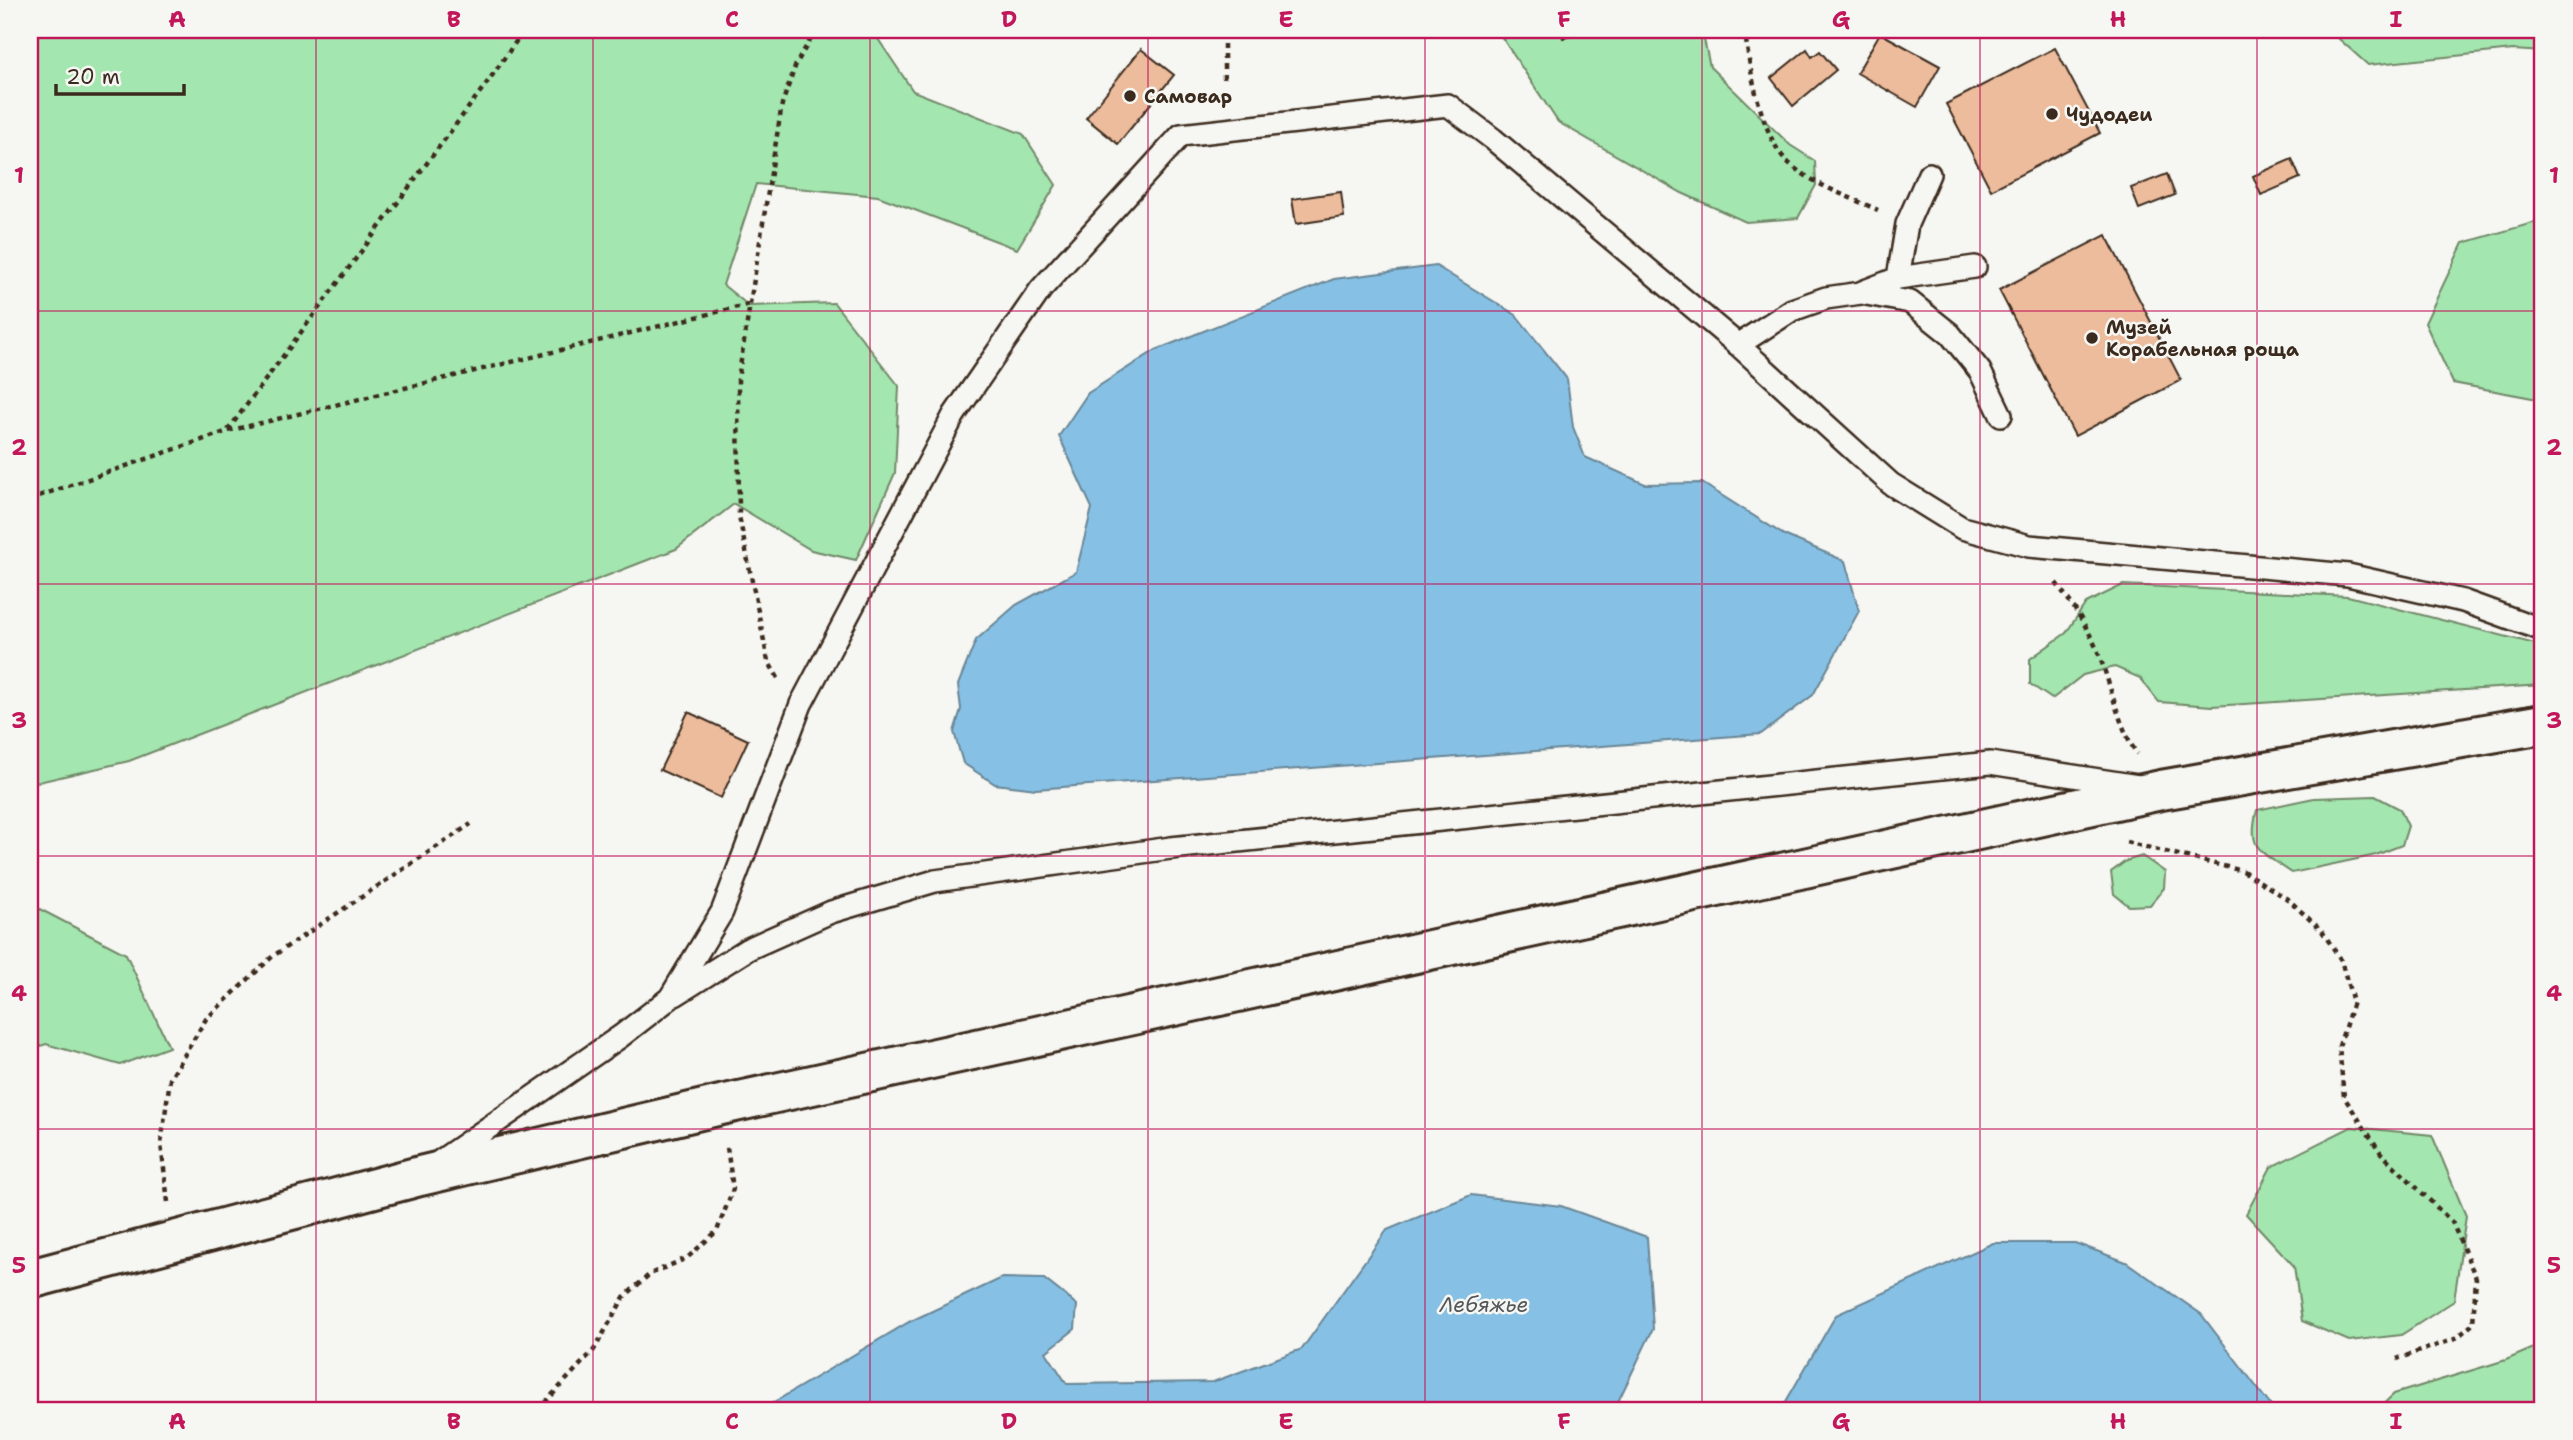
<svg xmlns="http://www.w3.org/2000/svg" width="2573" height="1440" viewBox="0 0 2573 1440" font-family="'Shantell Sans',sans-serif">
<rect width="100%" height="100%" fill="#f6f6f2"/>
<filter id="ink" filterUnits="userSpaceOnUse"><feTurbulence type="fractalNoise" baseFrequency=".0143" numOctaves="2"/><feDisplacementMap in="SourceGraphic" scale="14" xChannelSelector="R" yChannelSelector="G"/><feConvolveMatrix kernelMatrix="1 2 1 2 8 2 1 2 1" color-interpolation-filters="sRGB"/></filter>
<g filter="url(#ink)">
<path fill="#a4e6b0" stroke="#708867" stroke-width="2" d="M30,30H872L913,91L1023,134L1056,185L1017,249L878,196L756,184L723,285L749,306L834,303L899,386L895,473L856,560L811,550L734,504L676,549L129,761L30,784Z
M1497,30H1702L1710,67L1790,145L1815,161L1816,185L1798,218L1746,222L1682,193L1558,122Z
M2329,30H2543V52L2513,50L2368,65Z
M2543,220V400L2453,383L2425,323L2463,243Z
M2123,585L2348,596L2543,646V685L2212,706L2159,702L2140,678L2115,667L2083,675L2052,699L2030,684V659L2066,633L2086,603Z
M2375,796L2400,809L2408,826L2402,845L2376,855L2292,873C2262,852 2246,850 2257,810L2314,798Z
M2142,856L2165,872L2164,888L2150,905L2129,906L2114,894L2111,872L2126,861Z
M30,904L126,954L169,1047L120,1065L46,1044L30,1050Z
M2351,1127L2432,1135L2466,1216L2454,1301L2401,1335L2349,1341L2302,1321L2294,1266L2246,1214L2271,1167Z
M2543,1344V1410H2377L2394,1394L2506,1360Z"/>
<path fill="#86c1e5" stroke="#688595" stroke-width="2" d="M1436,266L1516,315L1567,379L1573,427L1585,457L1645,484L1702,483L1784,535L1845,561L1859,611L1813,695L1761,734L1036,789L995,784L963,763L954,732L961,709L958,685L976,640L1016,605L1076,572L1092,508L1059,436L1088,393L1156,350L1334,279Z
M1471,1195L1561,1206L1647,1237L1653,1329L1614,1410H761L909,1322L1002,1278L1044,1279L1077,1305L1075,1329L1046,1352L1067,1384L1213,1382L1302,1349L1387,1230Z
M1993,1243H2075L2126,1262L2201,1314L2274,1410H1781L1836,1315Z"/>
<path fill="#ecbc9c" stroke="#3b2a1e" stroke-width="2" d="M1561,30H1593L1563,38Z
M1880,33L1940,66L1917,107L1857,73Z
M2055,48L2100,133L1991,190L1946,104Z
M1141,49L1174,75L1118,144L1086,118Z
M1807,49L1812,57L1820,51L1836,70L1793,106L1771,78Z
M2292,159L2300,178L2261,195L2253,176Z
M2167,174L2175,195L2139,209L2131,188Z
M1341,192L1344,217L1296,224L1292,199Z
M2106,235L2181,380L2075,436L1999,290Z
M688,712L748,740L721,798L660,770Z"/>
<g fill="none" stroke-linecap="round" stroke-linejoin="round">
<g stroke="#3b2a1e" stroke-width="26">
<path id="service" d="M1898,278L1975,267
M1862,292L1898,278L1907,224L1929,174
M1738,345L1792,310L1826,298L1861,293L1910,302L1950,334L1980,371L2001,415
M675,995L748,949L831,912L935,881L1171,848L1990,763L2138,786
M439,1162L621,1036L670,998L722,912L801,704L954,415L1041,289L1181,135L1448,105L1493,139L1738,345L1891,484L1962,528L2029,546L2348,575L2463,601L2543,630"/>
</g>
<g stroke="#3b2a1e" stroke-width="44">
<path id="tertiary" d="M30,1279L420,1176L721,1105L2161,790L2543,724"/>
</g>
<path stroke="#3b2a1e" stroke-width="4.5" stroke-dasharray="5 5" stroke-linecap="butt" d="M1745,30C1748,64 1761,132 1784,158C1805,182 1850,197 1878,210
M1224,79V30
M228,430L489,80L524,30
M30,499L228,431L750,304
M2056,583C2074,606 2093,635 2102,663C2113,694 2119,726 2137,754
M778,678L768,661L739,516L738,379L782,104L796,64L816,30
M2126,842L2243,871L2289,900L2322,931L2341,960L2353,1002L2339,1046L2344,1097L2381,1153L2452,1222L2476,1278L2473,1324L2455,1339L2397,1359
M168,1202L161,1144L170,1079L206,1019L273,956L471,824
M538,1410L594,1350L624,1297L650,1274L687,1258L717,1231L733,1189L727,1147"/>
<use href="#service" stroke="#f6f6f2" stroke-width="21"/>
<use href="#tertiary" stroke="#f6f6f2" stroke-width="38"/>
</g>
</g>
<path fill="none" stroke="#c2185b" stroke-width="2" stroke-opacity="0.55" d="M316,30V1410M593,30V1410M870,30V1410M1148,30V1410M1425,30V1410M1702,30V1410M1980,30V1410M2257,30V1410M30,311H2543M30,584H2543M30,856H2543M30,1129H2543"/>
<g fill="#3b2a1e" stroke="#f6f6f2" stroke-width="2.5">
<circle cx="1130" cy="96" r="7"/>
<circle cx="2052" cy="114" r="7"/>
<circle cx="2092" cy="338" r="7"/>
</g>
<g text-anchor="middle" stroke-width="5" stroke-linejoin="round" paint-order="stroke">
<g font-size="19" font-weight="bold" fill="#3b2a1e" stroke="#f6f6f2" text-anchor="start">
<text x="1144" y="103">Самовар</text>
<text x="2066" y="121">Чудодеи</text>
<text x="2106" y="334">Музей<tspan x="2106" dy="22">Корабельная роща</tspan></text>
</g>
<g font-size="21" font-style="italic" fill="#52575a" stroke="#f6f6f2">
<text x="1484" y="1312">Лебяжье</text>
</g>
</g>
<rect width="2573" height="1440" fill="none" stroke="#f6f6f2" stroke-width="77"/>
<path d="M56 84v10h128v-10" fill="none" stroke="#3b2a1e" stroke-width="3.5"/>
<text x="66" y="84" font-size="21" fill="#3b2a1e" stroke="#f6f6f2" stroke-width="5" paint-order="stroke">20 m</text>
<rect x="38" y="38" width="2496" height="1364" fill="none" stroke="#c2185b" stroke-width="2.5"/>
<g font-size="23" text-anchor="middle" font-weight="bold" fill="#c2185b">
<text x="177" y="27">A</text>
<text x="454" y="27">B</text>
<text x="732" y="27">C</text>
<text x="1009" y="27">D</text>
<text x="1286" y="27">E</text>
<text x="1564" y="27">F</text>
<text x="1841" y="27">G</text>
<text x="2118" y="27">H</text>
<text x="2396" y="27">I</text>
<text x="19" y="183">1</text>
<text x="2554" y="183">1</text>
<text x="19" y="455">2</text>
<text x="2554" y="455">2</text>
<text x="19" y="728">3</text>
<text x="2554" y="728">3</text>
<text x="19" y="1001">4</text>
<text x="2554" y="1001">4</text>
<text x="19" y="1273">5</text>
<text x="2554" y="1273">5</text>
<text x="177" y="1429">A</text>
<text x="454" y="1429">B</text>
<text x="732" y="1429">C</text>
<text x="1009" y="1429">D</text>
<text x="1286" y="1429">E</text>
<text x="1564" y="1429">F</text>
<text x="1841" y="1429">G</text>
<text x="2118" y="1429">H</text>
<text x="2396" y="1429">I</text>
</g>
</svg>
